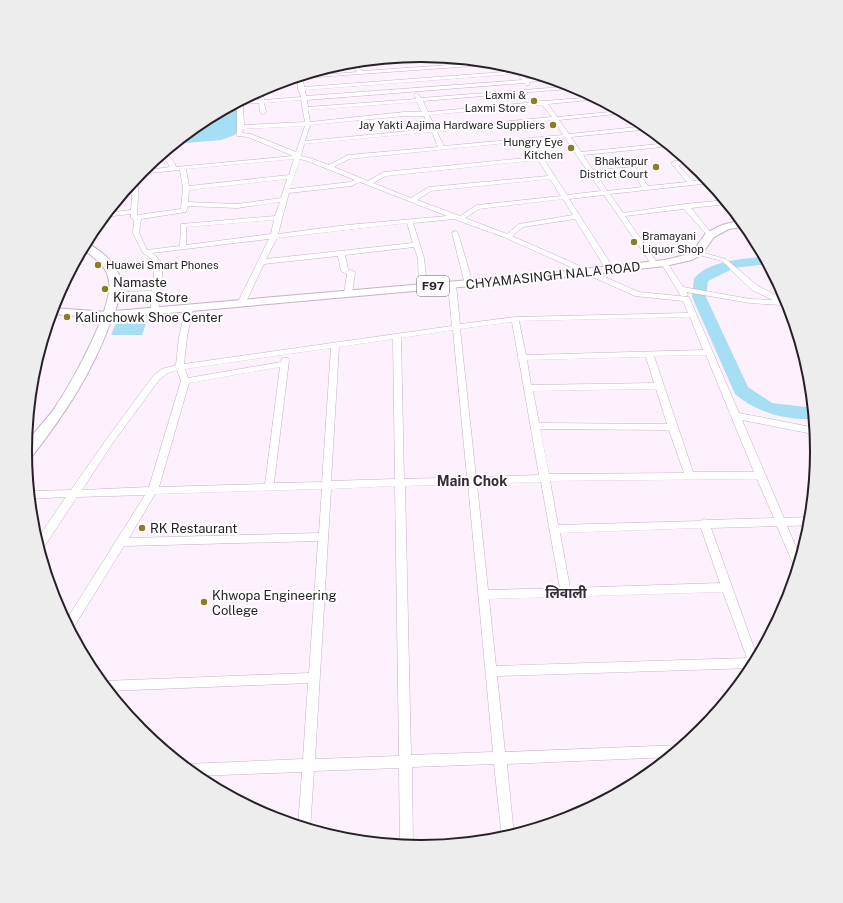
<svg xmlns="http://www.w3.org/2000/svg" width="843" height="903" viewBox="0 0 843 903" font-family="'Public Sans','Noto Sans Devanagari',sans-serif">
<rect width="100%" height="100%" fill="#fdf1fe"/>
<path fill="#a6def3" d="M238,102L239,127L235,135L221,140L175,144L201,122Z
M117,321H147L142,335H111Z"/>
<g fill="none" stroke-linecap="round" stroke-linejoin="round">
<path fill="#a6def3" fill-rule="evenodd" d="M765,257L769,264L734,268L708,281L706,297L748,387L772,403L814,408L815,419C786,420 757,413 735,394L692,297L694,279C707,261 745,258 765,257Z"/>
<g stroke="#c5b2c7" stroke-width="1">
<path id="street" d="M348,62H353L362,71L493,62L502,64L303,78L304,87L517,71L515,67L520,69L521,71L531,72L523,74L527,79L549,78L555,80L529,82L530,84L527,86L524,83L307,100L308,107L416,99L414,95L417,93L421,98L574,86L579,88L423,101L428,112L537,102V100L544,101L595,97L599,99L548,104L557,117L621,111L626,113L559,120L569,134L647,126L651,129L571,137L581,152L668,143L672,146L583,155L593,170L635,167L648,186L687,182L671,163L674,161L689,160L692,163L678,165L693,181L709,179L711,183L610,194L623,213L685,204L726,200L728,204L691,208L712,234V236H708L684,209L625,216L658,264L654,266L652,265L604,195L569,199L614,269L613,271H607L575,219L523,227L512,236L639,292L689,297L739,413L816,428L817,444L814,443L808,433L742,420L784,518L811,517V525L787,526L801,559L798,570L795,569L794,566L777,526L711,528L758,659L753,668L497,676L505,752L679,745L683,747L671,757L507,764L514,836L502,839L494,764L412,767L413,847L400,846L399,768L314,771L310,830L298,826L302,772L195,776L183,766L187,764L303,759L308,683L108,691L100,682L104,681L309,673L318,541L124,546L72,630L70,631L65,622L145,495L77,497L42,550L39,551L36,541L66,497L30,499L29,491L71,490L106,440L153,376L162,369L176,365L179,337L186,307H189L193,309L187,337L184,364L452,326L448,285L452,283L456,285L460,324L515,317L688,313L683,301L635,296L506,238L454,219L413,223L424,258L427,287L423,289L419,287L418,258L414,247L345,255L348,269L355,272L352,294L348,296L344,294L347,274L341,271L338,256L264,264L245,304L244,306H238L237,304L269,239L152,253L158,258L163,265L158,314H152L151,312V295L112,296L111,294L115,292L152,291L155,265L153,260L143,253L133,233L134,220L131,218V214L104,217L107,213L131,210L133,181L138,176L139,177L137,215L181,209L183,188L180,170L139,174L141,171L170,167L162,154L165,152L174,162L176,167L293,156L248,137L237,136V102L242,100L243,101L259,100L258,92L262,89L264,100L301,97L298,89V77L357,72ZM518,74L522,80L306,96L305,90ZM301,100L305,122L244,125L243,104L259,103L260,112L263,114L266,112L264,103ZM417,102L422,112H404L310,122L308,110ZM542,105L552,117L436,128L429,115ZM404,116H424L430,129L305,141L310,125ZM554,120L563,135L444,146L437,132ZM305,126L296,152L251,134L242,133L243,129ZM432,132L438,147L348,155L329,165L310,158L301,156L304,144ZM565,138L601,191L567,195L532,141ZM527,141L536,157L384,172L368,181L334,167L349,159ZM294,159L289,175L189,186L186,169ZM300,159L307,161L355,180L350,182L290,189ZM538,160L548,176L429,187L411,198L373,183L386,176ZM631,170L642,187L607,191L596,173ZM287,179L281,198L237,204L188,202L189,190ZM550,179L561,196L477,205L460,216L417,200L431,191ZM360,182L447,216L347,225L278,234L289,193L351,186ZM563,199L573,215L519,224L507,234L465,218L479,209ZM280,202L275,216L181,224L180,246L147,250L139,233L141,219L186,212L188,206L237,208ZM274,220L271,234L186,245V227ZM407,223L413,243L266,259L277,238ZM690,317L703,350L526,355L519,321ZM512,322L518,356L517,358L519,360L539,475L476,477L460,329ZM453,330L467,477L404,479L401,338ZM393,339L395,479L331,481L339,347ZM331,348L322,482L274,483L289,360L288,358H282L281,362L188,378L185,369ZM706,355L754,472H693L654,356ZM646,357L654,383L531,385L527,360ZM280,367L265,484L159,487L189,383ZM177,370L181,381L149,487L82,490L112,444L159,380L168,373ZM656,389L667,424L539,423L533,391ZM540,429L669,430L684,473L549,474ZM757,479L774,518L707,520L704,519L700,521L558,525L550,481ZM541,482L560,588L488,590L477,484ZM468,484L493,752L411,755L405,486ZM395,486L399,756L315,759L331,489ZM322,489L319,533L129,538L155,494ZM701,528L720,583L570,588L560,533ZM723,592L747,658L496,666L489,599Z
M455,231L458,233L473,284L472,286H469L465,284L452,233Z
M697,251L726,259L758,286L789,302L790,308L782,305L750,303L686,292L688,294L687,296H681L661,263L663,262H667L683,287L750,299L773,300L752,290L722,261L695,254L694,253Z"/>
</g>
<g stroke="#c5b2c7" stroke-width="2">
<path id="secondary" d="M53,308L108,312L113,315L108,318L52,314Z"/>
</g>
<g stroke="#c5b2c7" stroke-width="2">
<path id="primary" d="M742,220L747,226L729,229L714,237L701,255L692,260L665,266L539,280L112,318C93,372 65,414 30,459L26,460C25,455 24,449 26,445C29,437 50,416 56,406C71,384 114,307 109,281C107,266 94,257 82,249L85,243C100,248 119,266 121,282C122,292 118,302 115,311L539,274L665,260L685,255L693,251L706,233L722,225Z"/>
</g>
<use href="#street" fill="#fff" fill-rule="evenodd"/>
<use href="#secondary" fill="#fff" fill-rule="evenodd"/>
<use href="#primary" fill="#fff" fill-rule="evenodd"/>
</g>
<g fill="#8c7d24" stroke="#fff" stroke-width="1.5">
<circle cx="534" cy="101" r="4"/>
<circle cx="553" cy="125" r="4"/>
<circle cx="571" cy="148" r="4"/>
<circle cx="656" cy="167" r="4"/>
<circle cx="634" cy="242" r="4"/>
<circle cx="98" cy="265" r="4"/>
<circle cx="105" cy="289" r="4"/>
<circle cx="67" cy="317" r="4"/>
<circle cx="142" cy="528" r="4"/>
<circle cx="204" cy="602" r="4"/>
</g>
<g text-anchor="middle" stroke-width="4" stroke-linejoin="round" paint-order="stroke">
<g font-size="11" fill="#272027" stroke="#fff" text-anchor="end">
<text x="526" y="99">Laxmi &amp;<tspan x="526" dy="13">Laxmi Store</tspan></text>
<text x="545" y="129">Jay Yakti Aajima Hardware Suppliers</text>
<text x="563" y="146">Hungry Eye<tspan x="563" dy="13">Kitchen</tspan></text>
<text x="648" y="165">Bhaktapur<tspan x="648" dy="13">District Court</tspan></text>
<text x="642" y="240" text-anchor="start">Bramayani<tspan x="642" dy="13">Liquor Shop</tspan></text>
<text x="106" y="269" text-anchor="start">Huawei Smart Phones</text>
</g>
<rect fill="#fff" stroke="#686368" stroke-width="1" x="417" y="276" width="32" height="20" rx="3"/>
<g font-size="12" font-weight="bold" fill="#272027">
<text x="433" y="290">F97</text>
</g>
<g font-size="13" fill="#272027" stroke="#fff">
<text transform="translate(553 275) rotate(-6)" y="5">CHYAMASINGH NALA ROAD</text>
</g>
<g font-size="13" fill="#272027" stroke="#fff" text-anchor="start">
<text x="113" y="287">Namaste<tspan x="113" dy="15">Kirana Store</tspan></text>
<text x="75" y="322">Kalinchowk Shoe Center</text>
<text x="150" y="533">RK Restaurant</text>
<text x="212" y="600">Khwopa Engineering<tspan x="212" dy="15">College</tspan></text>
</g>
<g font-size="14" font-weight="bold" fill="#372939" stroke="#fff">
<text x="472" y="486">Main Chok</text>
<text x="566" y="598">लिवाली</text>
</g>
</g>
<path d="M0 0H843V903H0ZM32 451a389 389 0 1 1 778 0a389 389 0 1 1-778 0Z" fill="#eeedee" fill-rule="evenodd"/>
<path fill="none" stroke="#272027" stroke-width="2" d="M32 451a389 389 0 1 1 778 0a389 389 0 1 1-778 0Z"/>
</svg>
